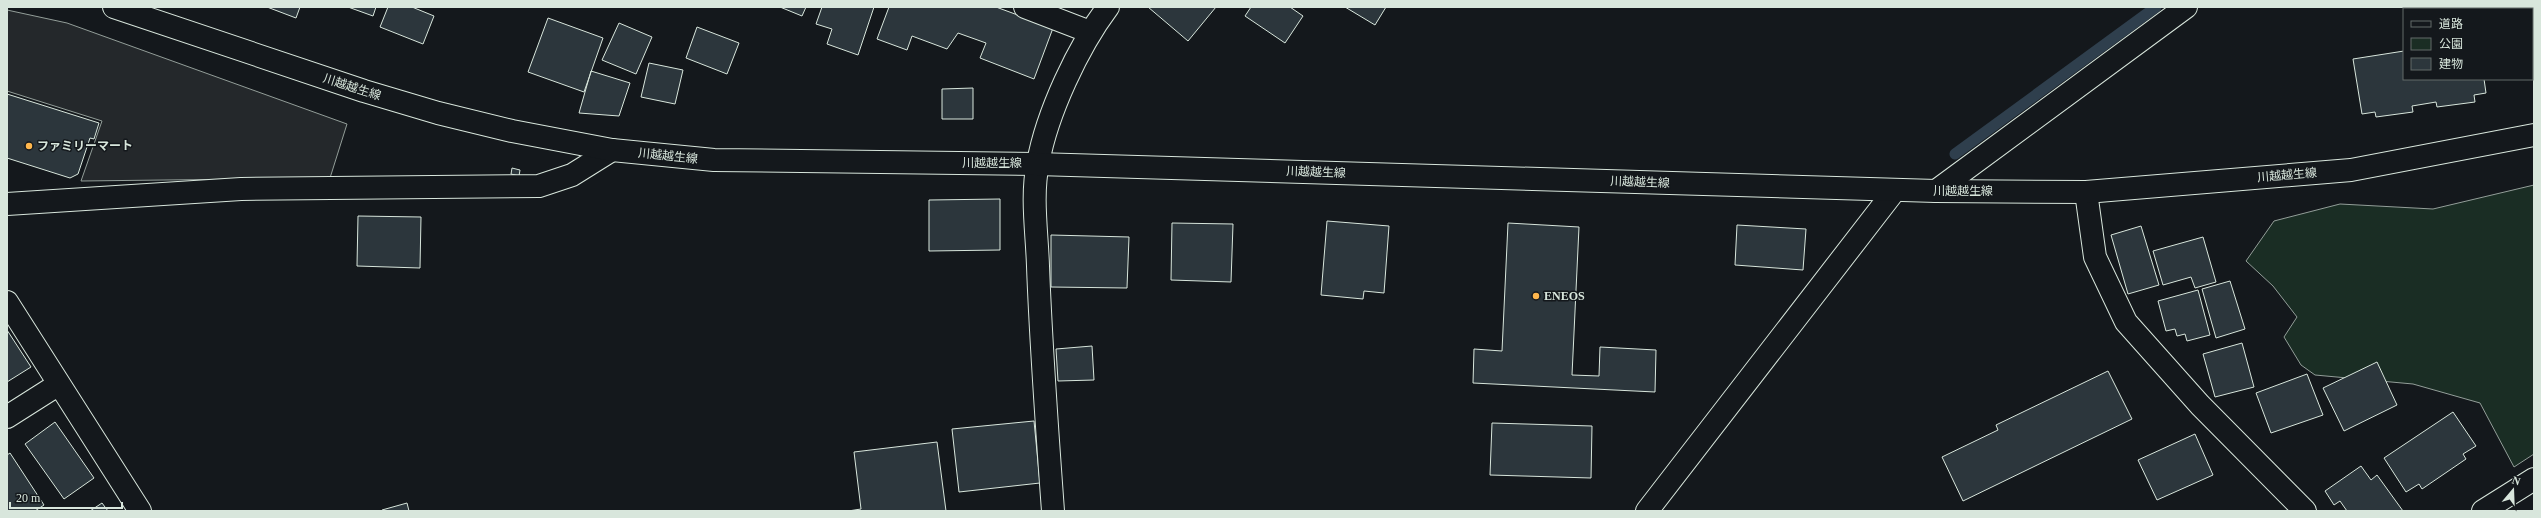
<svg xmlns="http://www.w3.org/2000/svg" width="2541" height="518" viewBox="0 0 2541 518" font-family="'Times New Roman','Noto Sans JP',serif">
<rect width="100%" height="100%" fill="#14181c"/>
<path fill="#1a2d24" stroke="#939e99" d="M2534,185V454L2514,467L2480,403L2413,384L2315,375L2301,365L2284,337L2297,317L2273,286L2246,261L2274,221L2340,204L2433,209Z"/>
<path fill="#24282b" stroke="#939e99" d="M7,10L67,23L347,124L330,178L81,181L102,121L7,91Z"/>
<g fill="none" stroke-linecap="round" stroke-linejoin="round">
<path stroke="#2f3f4d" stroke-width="11" d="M1955,154L2156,7"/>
</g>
<path fill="#2c363c" stroke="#d8e6dc" d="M267,7H300L296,18Z
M348,7H376L373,16Z
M388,7H412L434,16L423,44L380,27Z
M780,7H806L802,16Z
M822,7H874L858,55L827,44L832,29L816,24Z
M889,7H996L1053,28L1034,79L980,58L986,43L958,33L947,49L912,36L907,50L877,39Z
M1148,7H1216L1188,41Z
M1251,7H1290L1303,16L1285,43L1245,16Z
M1345,7H1386L1375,25Z
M548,18L603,38L584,92L528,72Z
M619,23L652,37L636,74L602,60Z
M697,27L739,43L727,74L686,58Z
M2404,51V79H2484L2486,93L2474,95L2475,102L2437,107L2436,102L2412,106L2413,112L2376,117L2375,112L2362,114L2353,59Z
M649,63L683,70L675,104L641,97Z
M591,71L630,83L619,116L579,113Z
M973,88V119H942V89Z
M7,94L99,123L94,139L90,138L78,174L70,178L7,158Z
M512,168L520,170L519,176L511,174Z
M1000,199V250L929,251V200Z
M358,216L421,217L420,268L357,266Z
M1327,221L1389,226L1384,293L1364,291L1363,299L1321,295Z
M1172,223L1233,224L1231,282L1171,280Z
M1508,223L1579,227L1572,375L1599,376L1600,347L1656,350L1655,392L1473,383L1474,349L1502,351Z
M1737,225L1806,229L1803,270L1735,265Z
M2141,226L2159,285L2128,294L2111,235Z
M1051,235L1129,237L1127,288L1051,287Z
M2203,237L2216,282L2195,288L2191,277L2163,285L2153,251Z
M2230,281L2245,329L2216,338L2202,289Z
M2198,290L2210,335L2187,341L2185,334L2177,336L2175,329L2166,331L2158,301Z
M7,330L31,367L7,382Z
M2242,343L2254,387L2215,397L2203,354Z
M1092,346L1094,380L1058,381L1056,349Z
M2377,362L2397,405L2344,431L2323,388Z
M2108,371L2132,419L1963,501L1942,457L1998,430L1996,425Z
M2307,374L2323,415L2271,433L2256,393Z
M2453,412L2476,446L2463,454L2466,459L2422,489L2419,484L2406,492L2384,458Z
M1034,421L1040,483L959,492L952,429Z
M55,422L94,478L64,499L25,444Z
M1492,423L1592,426L1591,478L1490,475Z
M2195,434L2213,475L2157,500L2138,460Z
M937,442L946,511H848L861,509L854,452Z
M10,453L44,505L35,511H7V455Z
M2361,466L2371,480L2377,475L2403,511H2347L2340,501L2334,505L2325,491Z
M102,503L108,511H90Z
M407,503L409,511H382V510Z"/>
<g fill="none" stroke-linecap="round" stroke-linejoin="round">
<g stroke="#d8e6dc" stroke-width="24">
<path id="minor" d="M1025,7L1090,32
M1936,191L2186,7
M2086,192L2095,257L2126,322L2200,405L2305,511
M7,204L241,189L539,186L572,175L612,150
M7,302L140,511
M7,417L59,384
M1053,511C1047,429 1041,348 1038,266C1037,233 1031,196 1038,163C1047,113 1078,47 1108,7
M1647,511L1895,190
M2483,511L2534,479"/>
</g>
<g stroke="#d8e6dc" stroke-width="24">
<path id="major" d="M114,7L364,91L438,113L512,131L612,150L714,160L1037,164L1936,191L2086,192L2351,170L2534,135"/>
</g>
<use href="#minor" stroke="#14181c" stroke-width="22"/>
<use href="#major" stroke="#14181c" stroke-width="22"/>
</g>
<g fill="#ffb74d" stroke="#14181c" stroke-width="1.5">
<circle cx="29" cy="146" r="4"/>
<circle cx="1536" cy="296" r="4"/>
</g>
<g text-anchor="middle" stroke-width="3" stroke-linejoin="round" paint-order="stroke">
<g font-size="12" fill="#d8e6dc" stroke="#14181c">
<text transform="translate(352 87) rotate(18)" y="4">川越越生線</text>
<text transform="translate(668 156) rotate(6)" y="4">川越越生線</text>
<text x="992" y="167">川越越生線</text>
<text transform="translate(1316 172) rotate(2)" y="4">川越越生線</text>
<text transform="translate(2287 175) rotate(-5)" y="4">川越越生線</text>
<text transform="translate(1640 182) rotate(2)" y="4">川越越生線</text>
<text x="1963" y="195">川越越生線</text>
</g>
<g font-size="12" font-weight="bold" fill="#d8e6dc" stroke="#14181c" text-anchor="start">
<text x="37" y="150">ファミリーマート</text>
<text x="1544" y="300">ENEOS</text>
</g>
</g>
<rect width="2541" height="518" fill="none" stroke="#d8e6dc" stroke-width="16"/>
<rect x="2403" y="8" width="130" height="72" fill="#14181c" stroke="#626a69"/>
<rect x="2411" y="21" width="20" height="6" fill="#14181c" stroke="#626a69"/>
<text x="2439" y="28" font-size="12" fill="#d8e6dc">道路</text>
<rect x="2411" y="38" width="20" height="12" fill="#1a2d24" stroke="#626a69"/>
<text x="2439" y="48" font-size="12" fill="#d8e6dc">公園</text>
<rect x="2411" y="58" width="20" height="12" fill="#2c363c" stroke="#626a69"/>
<text x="2439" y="68" font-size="12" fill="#d8e6dc">建物</text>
<g transform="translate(2513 490) rotate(19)" stroke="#14181c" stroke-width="3" paint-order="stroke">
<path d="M0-3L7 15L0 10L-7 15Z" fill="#d8e6dc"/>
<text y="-6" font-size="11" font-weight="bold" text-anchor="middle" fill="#d8e6dc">N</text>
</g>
<path d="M10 502v6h112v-6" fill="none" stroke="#d8e6dc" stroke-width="2"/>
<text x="16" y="502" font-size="12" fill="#d8e6dc" stroke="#14181c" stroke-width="3" paint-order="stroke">20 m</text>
</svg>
